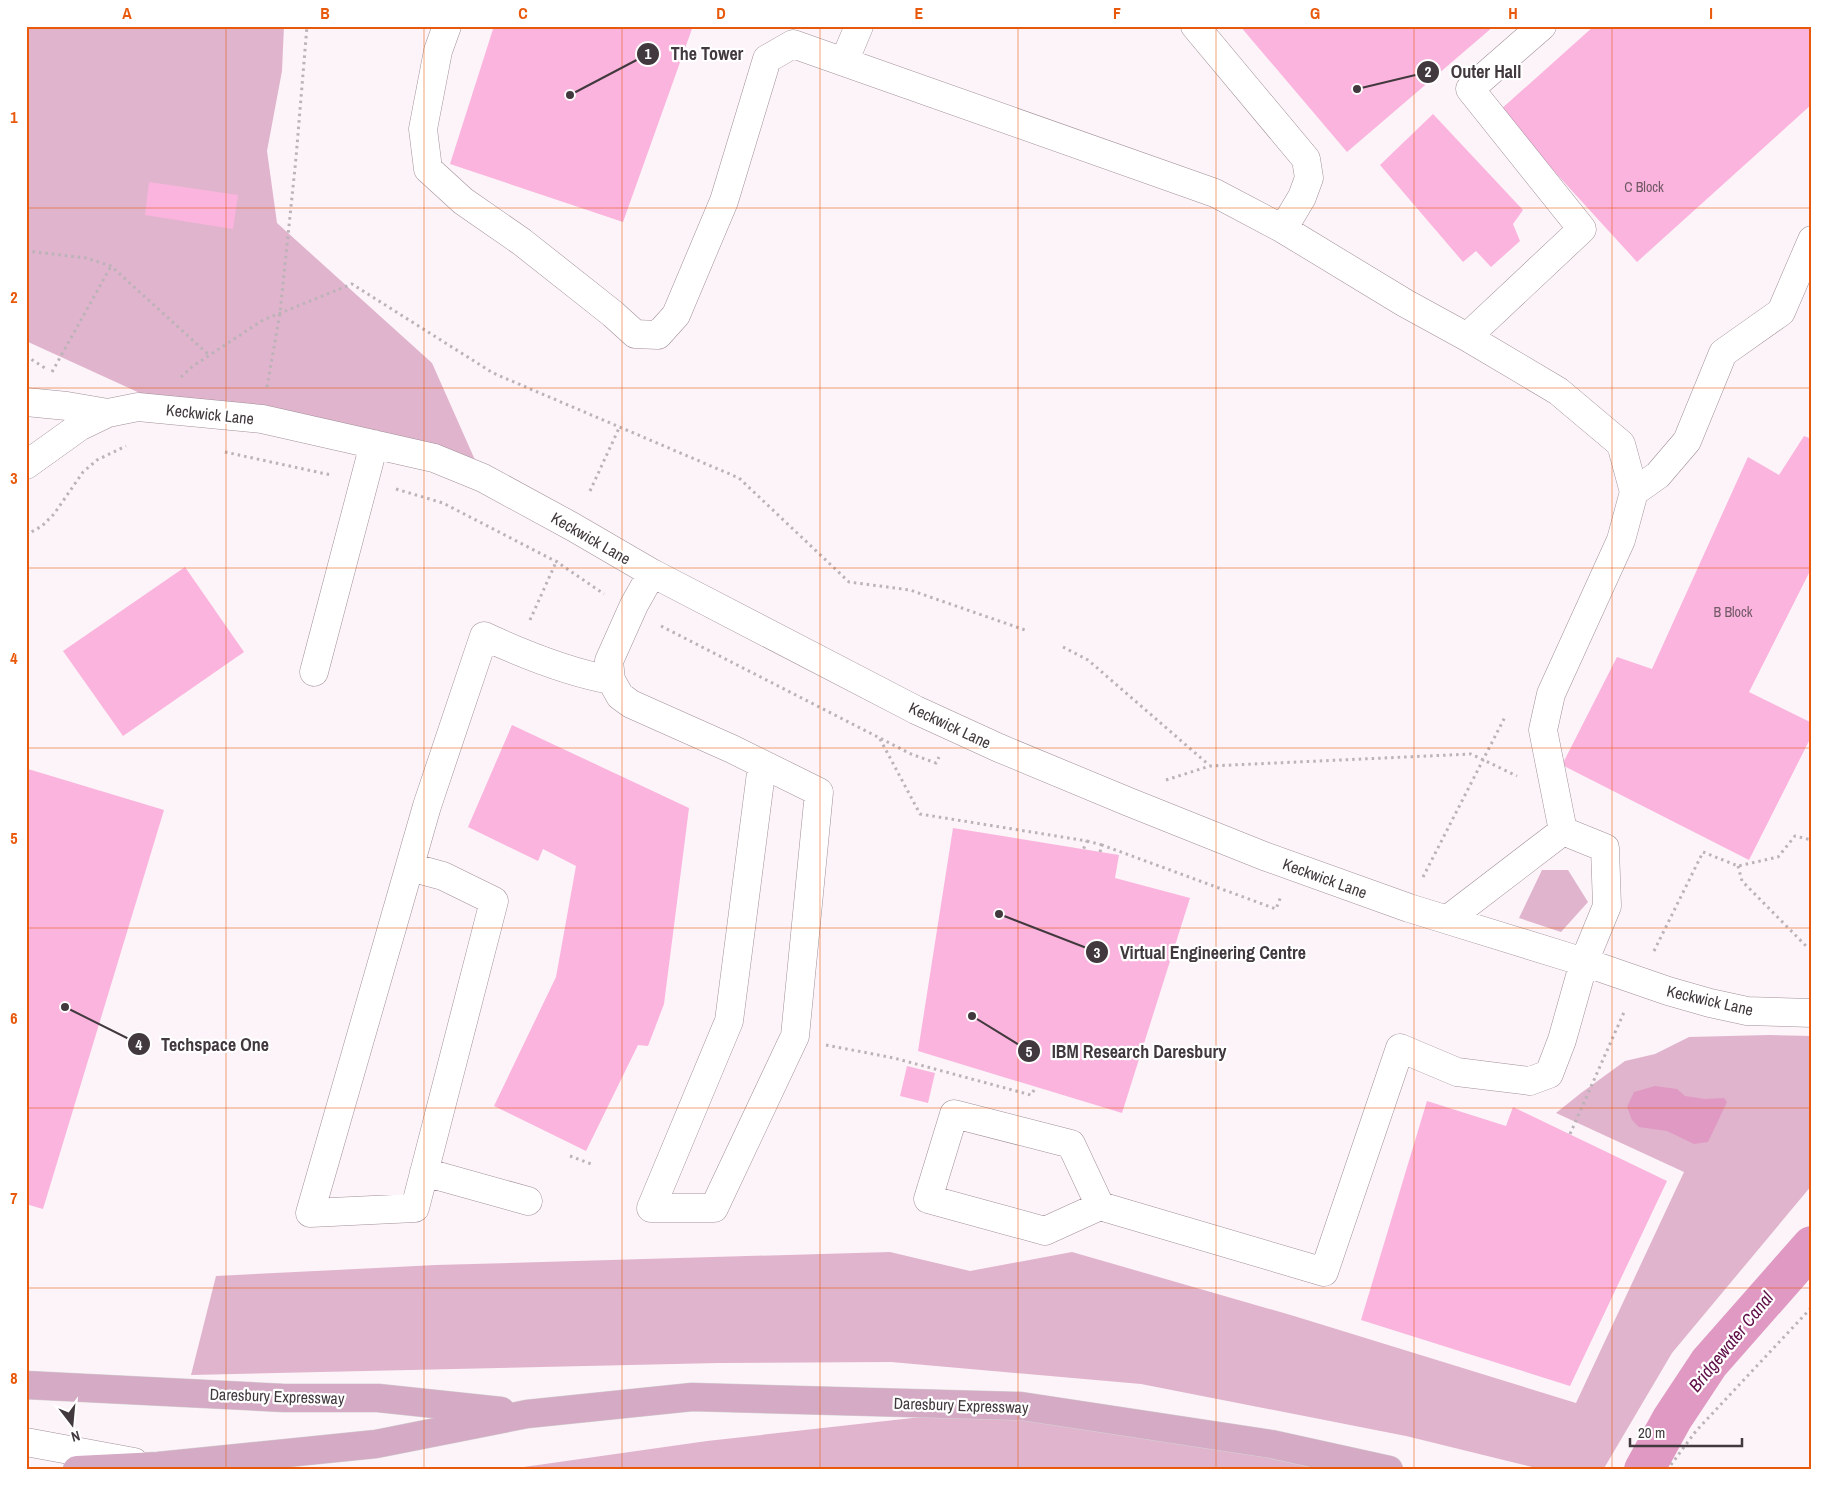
<svg xmlns="http://www.w3.org/2000/svg" width="1838" height="1496" viewBox="0 0 1838 1496" font-family="'Archivo Narrow',sans-serif">
<rect width="100%" height="100%" fill="#fcf4f8"/>
<path fill="#e1b4cd" d="M26,26H284L282,71L267,151L277,223L432,363L483,478L177,410L26,341Z
M1542,870H1568L1588,902L1561,932L1519,918Z
M1769,1035L1812,1036V1185L1672,1353L1603,1470H1544L1406,1436L1141,1384L891,1362L719,1363L191,1375L216,1276L436,1265L890,1252L970,1271L1072,1252L1294,1316L1576,1403L1684,1172L1556,1113L1581,1093L1625,1061L1655,1054L1689,1037Z
M1021,1406L1329,1470H502L707,1441Z"/>
<path fill="#df99c2" d="M1655,1086L1677,1089L1685,1096L1705,1099L1724,1098L1727,1102L1708,1142L1694,1144L1667,1131L1639,1127L1632,1120L1627,1107L1634,1092Z"/>
<g fill="none" stroke-linecap="round" stroke-linejoin="round">
<path stroke="#df99c2" stroke-width="40" d="M1644,1470L1672,1419L1709,1363L1812,1246"/>
</g>
<path fill="#fbb4de" d="M494,26H693L623,222L450,164Z
M1240,26H1494L1347,152Z
M1594,26H1812V104L1637,262L1499,111Z
M1433,114L1523,210L1513,224L1520,241L1491,267L1476,251L1463,262L1380,165Z
M149,182L238,195L233,229L145,215Z
M1804,436L1812,439V567L1749,692L1812,723V735L1749,860L1562,765L1617,657L1652,669L1748,457L1779,475Z
M185,567L244,652L123,736L63,651Z
M512,725L689,808L664,1004L648,1046L638,1045L586,1151L494,1106L556,977L576,866L543,849L538,861L468,827Z
M28,769L164,810L43,1209L26,1204V775Z
M953,828L1119,855L1115,878L1190,898L1122,1113L918,1051Z
M907,1066L935,1073L928,1103L900,1096Z
M1427,1101L1506,1126L1513,1107L1667,1181L1570,1386L1361,1320Z"/>
<g fill="none" stroke-linecap="round" stroke-linejoin="round">
<g stroke="#a28f99" stroke-width="29">
<path id="minor" d="M447,26L438,51L423,129L428,169L463,201L522,242L613,314L635,334L658,335L676,315L724,201L767,59L793,44L1215,193L1283,229
M1195,26L1306,159L1309,178L1302,197L1283,229L1405,303L1467,337L1558,391L1621,444L1634,492L1621,540L1551,694L1543,730L1563,831
M844,62L859,26
M1467,337L1582,229L1470,89L1542,26
M26,402L67,406L108,413
M26,465L79,427L108,413L138,407L262,419L434,458L483,478L573,527L652,573L916,710L999,748L1129,802L1264,856L1409,908L1584,962L1668,991L1710,1003L1747,1011L1812,1013
M1634,492L1658,475L1687,441L1723,353L1781,312L1812,240
M314,672L374,444
M611,680L609,661L634,605L652,573
M410,867L443,876L494,901L415,1208L310,1213L427,806L484,636C525,655 567,672 611,680L620,696L631,704L732,749L819,792L795,1036L714,1208H651L729,1021L762,765
M1448,919L1563,831
M424,1172L528,1201
M1100,1206L1071,1144L954,1114L928,1199L1045,1231L1100,1206L1324,1272L1400,1048L1457,1072L1530,1081L1549,1074L1562,1040L1584,962L1607,906L1605,848L1563,831
M26,1442L134,1462"/>
</g>
<g stroke="#d5d3d4" stroke-width="29">
<path id="major" d="M26,1385L284,1398H378L501,1411
M77,1470L158,1466L376,1444L527,1414L692,1397L1021,1406L1271,1444L1389,1470"/>
</g>
<path stroke="#bbb3b7" stroke-width="3" stroke-dasharray="2.5 4" stroke-linecap="butt" d="M26,251L86,258L111,266L209,355
M26,356L48,370
M52,372L111,266
M181,377L193,366L263,320L352,284L493,373L739,478L849,582L910,590L1025,630
M267,387L280,313L296,158L307,26
M225,452L331,475
M396,489L443,503L557,562L604,594
M590,491L620,426
M26,535L42,526L54,514L83,472L97,460L126,446
M530,620L557,560
M661,626L911,754L936,763L939,757
M1063,647L1088,660L1209,765
M880,739L920,814L1087,841L1083,850
M1166,780L1210,766L1471,754L1517,776
M1087,841L1102,845
M1100,852L1102,845L1276,909L1281,896
M1738,866L1742,881L1807,947L1812,948
M1423,877L1506,715
M1654,951L1703,852L1738,866L1778,857L1795,836L1812,840
M826,1045L894,1058L1031,1095L1036,1087
M1570,1134L1625,1010
M570,1156L594,1165
M1667,1470L1696,1431L1812,1307"/>
<use href="#minor" stroke="#fff" stroke-width="28"/>
<use href="#major" stroke="#d4aac4" stroke-width="28"/>
</g>
<path fill="none" stroke="#e8590c" stroke-width="1" stroke-opacity="0.55" d="M226,26V1470M424,26V1470M622,26V1470M820,26V1470M1018,26V1470M1216,26V1470M1414,26V1470M1612,26V1470M26,208H1812M26,388H1812M26,568H1812M26,748H1812M26,928H1812M26,1108H1812M26,1288H1812"/>
<g text-anchor="middle" stroke-width="4.5" stroke-linejoin="round" paint-order="stroke">
<g font-size="14" fill="#705865">
<text x="1644" y="192">C Block</text>
<text x="1733" y="617">B Block</text>
</g>
<g font-size="16" fill="#41393d" stroke="#fff">
<text transform="translate(210 414) rotate(6)" y="6">Keckwick Lane</text>
<text transform="translate(591 538) rotate(30)" y="6">Keckwick Lane</text>
<text transform="translate(950 725) rotate(25)" y="6">Keckwick Lane</text>
<text transform="translate(1325 878) rotate(20)" y="6">Keckwick Lane</text>
<text transform="translate(1710 1000) rotate(13)" y="6">Keckwick Lane</text>
<text transform="translate(277 1396) rotate(2)" y="6">Daresbury Expressway</text>
<text transform="translate(961 1405) rotate(2)" y="6">Daresbury Expressway</text>
</g>
<g font-size="18" font-style="italic" fill="#5f0e47" stroke="#fff">
<text transform="translate(1731 1342) rotate(-51)" y="6">Bridgewater Canal</text>
</g>
</g>
<path fill="none" stroke="#41393d" stroke-width="2" d="M570 95L648 54M1357 89L1428 72M999 914L1097 952M65 1007L139 1044M972 1016L1029 1051"/>
<g fill="#41393d" stroke="#fff" stroke-width="2">
<circle cx="570" cy="95" r="5"/>
<circle cx="1357" cy="89" r="5"/>
<circle cx="999" cy="914" r="5"/>
<circle cx="65" cy="1007" r="5"/>
<circle cx="972" cy="1016" r="5"/>
<circle cx="648" cy="54" r="12"/>
<circle cx="1428" cy="72" r="12"/>
<circle cx="1097" cy="952" r="12"/>
<circle cx="139" cy="1044" r="12"/>
<circle cx="1029" cy="1051" r="12"/>
</g>
<g font-size="15" text-anchor="middle" font-weight="bold" fill="#fff">
<text x="648" y="59">1</text>
<text x="1428" y="77">2</text>
<text x="1097" y="958">3</text>
<text x="139" y="1050">4</text>
<text x="1029" y="1057">5</text>
</g>
<g font-size="18" text-anchor="middle" font-weight="bold" fill="#41393d" stroke="#fff" stroke-width="4.5" stroke-linejoin="round" paint-order="stroke">
<text x="707" y="60">The Tower</text>
<text x="1486" y="78">Outer Hall</text>
<text x="1213" y="959">Virtual Engineering Centre</text>
<text x="215" y="1051">Techspace One</text>
<text x="1139" y="1058">IBM Research Daresbury</text>
</g>
<rect width="1838" height="1496" fill="none" stroke="#ffffff" stroke-width="55"/>
<g transform="translate(72 1424) rotate(164)" stroke="#ffffff" stroke-width="4" paint-order="stroke">
<path d="M0-4L9 19L0 12L-9 19Z" fill="#41393d"/>
<text y="-8" font-size="14" font-weight="bold" text-anchor="middle" fill="#41393d">N</text>
</g>
<path d="M1630 1438v8h112v-8" fill="none" stroke="#41393d" stroke-width="2.5"/>
<text x="1638" y="1438" font-size="15" fill="#41393d" stroke="#ffffff" stroke-width="4" paint-order="stroke">20 m</text>
<rect x="28" y="28" width="1782" height="1440" fill="none" stroke="#e8590c" stroke-width="2"/>
<g font-size="16" text-anchor="middle" font-weight="bold" fill="#e8590c">
<text x="127" y="19">A</text>
<text x="325" y="19">B</text>
<text x="523" y="19">C</text>
<text x="721" y="19">D</text>
<text x="919" y="19">E</text>
<text x="1117" y="19">F</text>
<text x="1315" y="19">G</text>
<text x="1513" y="19">H</text>
<text x="1711" y="19">I</text>
<text x="14" y="123">1</text>
<text x="14" y="303">2</text>
<text x="14" y="484">3</text>
<text x="14" y="664">4</text>
<text x="14" y="844">5</text>
<text x="14" y="1024">6</text>
<text x="14" y="1204">7</text>
<text x="14" y="1384">8</text>
</g>
</svg>
